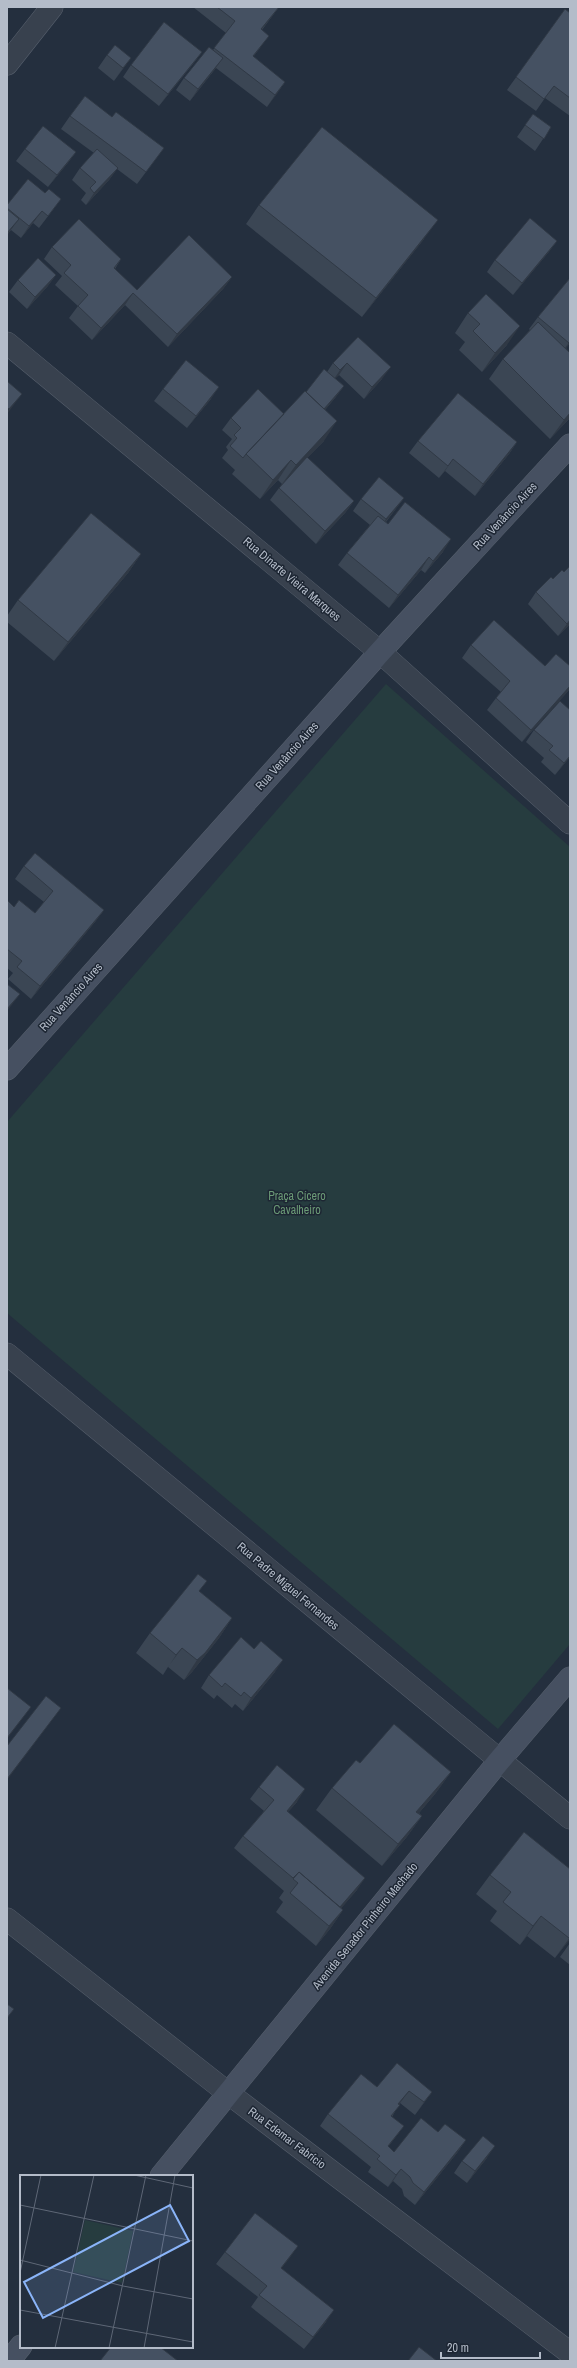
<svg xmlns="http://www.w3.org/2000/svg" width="577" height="2368" viewBox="0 0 577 2368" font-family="'Archivo Narrow',sans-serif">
<rect width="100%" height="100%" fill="#242f3e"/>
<path fill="#263c3f" d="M386,684L570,847V1644L498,1729L7,1313V1122Z"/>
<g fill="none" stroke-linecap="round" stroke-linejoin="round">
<g stroke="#565f6c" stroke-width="23">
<path id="street" d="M7,64L52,7
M7,343L380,652L570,823
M7,1354L570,1818
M7,1919L228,2093L570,2353"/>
</g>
<g stroke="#565f6c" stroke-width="23">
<path id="secondary" d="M7,1069L380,652L570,445
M161,2176L499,1761L570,1678
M9,2361L21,2346"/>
</g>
<use href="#street" stroke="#38414e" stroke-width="22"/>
<use href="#secondary" stroke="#465061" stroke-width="22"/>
</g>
<path fill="#3b4654" d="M193,7H279L262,30L260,48L253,57L285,82L267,107L216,68L190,101L176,90L184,78L213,50L226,33Z
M565,9L570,13V116L545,98L536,111L507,90Z
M202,52L193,64L159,106L123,77L131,65Z
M107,55L131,58L114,81L98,68Z
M533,114L551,127L535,151L517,137Z
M70,116L112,117L164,148L137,184L117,169L109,180L86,205L81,200L86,193L72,180L80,168L94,153L61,129Z
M25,149L76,152L67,164L48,187L16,161Z
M45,193L61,199L52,211L39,228L33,223L21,238L11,230L7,235V205Z
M259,205L424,239L362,317L246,224Z
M557,241L548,253L513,295L487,272L495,260Z
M52,247L121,259L115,269L137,290L232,277L223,289L168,347L125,305L92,340L69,318L78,306L55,285L62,276L44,259Z
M56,275L47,287L27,309L9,292L18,280Z
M570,278V343L566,348L570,353V418L550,439L489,379L503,359L530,330L529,329L538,317Z
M468,313L507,345L482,372L459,350L465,342L455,333Z
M358,337L382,379L364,399L339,375L335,378L344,386L335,398L325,410L324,441L307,458L354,501L345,513L316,544L270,500L282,484L278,480L260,499L232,474L235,470L222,458L228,450L226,447L232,439L222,430L231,418L284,414L306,392L327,372L333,363Z
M163,389L211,399L187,428L154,401Z
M418,441L517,442L509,454L475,496L445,471L439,478L409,453Z
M404,498L386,522L388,524L443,552L425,573L421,570L389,608L338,565L347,553L370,525L353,511L361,499Z
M141,554L128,573L54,661L7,622V616L18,600Z
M564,572L570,624L558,636L528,604L536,592L553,579Z
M471,645L545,666H570V689L522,742L487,710L496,698L501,692L462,658Z
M534,730L570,757L555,775L541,762L544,758L526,742Z
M24,866L104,910L95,922L31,999L8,979L13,973L7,968V900L14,907L35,913L44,902L15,879Z
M200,1592L232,1618L219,1638L192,1672L184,1680L168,1667L163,1675L136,1653L150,1633Z
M275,1672L243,1711L235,1704L232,1708L217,1695L214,1699L201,1688L209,1675Z
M360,1763L451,1772L435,1794L419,1813L422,1816L406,1838L382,1866L316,1810L332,1788Z
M259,1787L297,1802L288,1812L357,1890L341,1908L343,1910L330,1929L316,1946L276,1912L283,1902L279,1898L284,1891L234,1848L243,1836L264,1811L250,1799Z
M570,1869V1939L555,1958L527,1936L520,1945L490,1921L497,1911L476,1894L490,1875Z
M570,1943V1965L560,1957Z
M377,2087L432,2092L415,2115L400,2103L399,2104L392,2117L404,2126L388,2147L394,2152L438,2132L466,2140L457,2153L415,2205L404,2196L402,2189L393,2181L388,2187L368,2172L371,2167L320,2126L328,2114Z
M487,2158L467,2183L454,2173L462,2161Z
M298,2246L281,2268L326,2322L304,2349L251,2307L258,2297L216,2264L225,2252Z"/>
<path fill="#303945" d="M279,7L271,18L252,41L261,29Z
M269,36L260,48L244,69L253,56Z
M202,52L193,64L159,106L168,94Z
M131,58L122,70L114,81L123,68Z
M223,58L214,70L190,101L198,89Z
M285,82L277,94L267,107L275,95Z
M76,152L67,164L48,187L57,175Z
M118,168L109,180L86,205L94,193Z
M42,211L33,223L21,238L29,226Z
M19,219L7,235V233Z
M438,220L424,239L362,317L376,298Z
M557,241L548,253L513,295L522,283Z
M56,275L47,287L27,309L35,297Z
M232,277L223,289L168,347L177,334Z
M133,293L125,305L92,340L101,328Z
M520,326L507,345L482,372L495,353Z
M570,341V343L560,355Z
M347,363L339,375L332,382L340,370Z
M391,367L382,379L364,399L372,387Z
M344,386L335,398L313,424L322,412Z
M219,387L211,399L187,428L196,416Z
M22,394L7,414V412L9,409Z
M570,413V418L550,439L564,420Z
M337,421L324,441L282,484L296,465Z
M517,442L509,454L475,496L483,484Z
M453,459L445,471L439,478L448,466Z
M291,460L278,480L260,499L273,480Z
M404,498L395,510L378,531L386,519Z
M354,501L345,513L316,544L325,531Z
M451,539L443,552L425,573L433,561Z
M141,554L128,573L54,661L68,642Z
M429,557L421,570L389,608L398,595Z
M570,620V624L558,636Z
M570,686V689L522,742L531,730Z
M570,756V757L555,775L564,763Z
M104,910L95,922L31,999L40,986Z
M20,994L11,1006L7,1011V1009Z
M232,1618L219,1638L192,1672L184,1680L197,1660Z
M182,1648L168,1667L163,1675L176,1655Z
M283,1660L275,1672L243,1711L251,1698Z
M31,1707L7,1739V1738Z
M61,1708L7,1780V1779Z
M451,1772L435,1794L401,1834L416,1812Z
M305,1789L297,1802L278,1823L287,1811Z
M422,1816L406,1838L382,1866L398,1844Z
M365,1878L357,1890L326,1926L334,1913Z
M343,1910L330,1929L316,1946L329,1926Z
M541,1916L527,1936L520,1945L533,1926Z
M570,1937V1939L555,1958Z
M409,2091L400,2103L389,2116L398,2104Z
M432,2092L423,2104L415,2115L424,2102Z
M404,2126L395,2138L379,2158L388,2146Z
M466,2140L457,2153L415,2205L424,2192Z
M495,2146L487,2158L467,2183L475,2171Z
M401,2169L393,2181L388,2187L396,2175Z
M298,2246L289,2259L272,2280L281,2268Z
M334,2310L326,2322L304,2349L313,2337Z"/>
<path fill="#455162" stroke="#303945" d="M217,7H279L261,29L269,36L253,56L285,82L275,95L214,48L235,21Z
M565,9L570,13V98L554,86L544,99L516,77Z
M164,22L202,52L168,94L131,65Z
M115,45L131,58L123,68L107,55Z
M209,47L223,58L198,89L184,78Z
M85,96L112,117L116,112L164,148L146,172L70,116Z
M533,114L551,127L544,139L525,125Z
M43,126L76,152L57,175L25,149Z
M322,127L438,220L376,298L259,205Z
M97,149L118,168L94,193L90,188L96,182L80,168Z
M28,179L45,193L49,189L61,199L48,216L42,211L29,226L7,208V205Z
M7,209L19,219L7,233Z
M530,218L557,241L522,283L495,260Z
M79,219L121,259L114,268L137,290L189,235L232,277L177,334L133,293L101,328L78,306L88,295L64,273L71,265L52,247Z
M38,258L56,275L35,297L18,280Z
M570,278V341L569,343L538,317Z
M486,294L520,326L495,353L473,331L480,324L468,313Z
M538,322L570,353V413L564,420L503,359Z
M358,337L391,367L372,387L347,363L340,370L333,363Z
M186,360L219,387L196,416L163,389Z
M324,369L344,386L324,409L306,392Z
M7,381L22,394L9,409L7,407Z
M258,389L284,414L246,454L243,458L230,446L237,438L234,435L241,428L231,418Z
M305,391L337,421L296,465L291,460L273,480L246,454Z
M458,393L517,442L483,484L453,459L448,466L418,441Z
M307,457L354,501L325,531L279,488Z
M379,477L404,498L386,519L361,499Z
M405,502L451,539L433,561L429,557L398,595L347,553L378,516L388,524Z
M91,513L141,554L68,642L18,600Z
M570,566V620L567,624L536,592L551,577L553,579L562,570L564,572Z
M494,620L545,666L556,654L570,666V686L531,730L496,698L510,681L471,645Z
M560,701L570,710V756L564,763L549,750L553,746L534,730Z
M35,853L104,910L40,986L17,967L22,961L7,949V900L14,907L19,900L35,913L53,891L24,866Z
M7,984L20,994L7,1009Z
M198,1574L207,1581L199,1591L232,1618L205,1653L197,1660L182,1648L176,1655L150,1633Z
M241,1637L254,1649L261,1641L283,1660L251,1698L244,1692L241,1696L225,1683L222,1687L209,1675Z
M7,1688L31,1707L7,1738Z
M46,1696L61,1708L7,1779V1746Z
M394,1724L451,1772L416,1812L422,1816L398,1844L332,1788L356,1760L360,1763Z
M277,1765L305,1789L287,1811L365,1878L340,1907L299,1872L293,1878L243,1836L274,1800L259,1787Z
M524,1832L570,1869V1937L569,1938L541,1916L533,1926L503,1902L511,1892L490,1875Z
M299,1872L343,1910L329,1926L290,1893L298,1883L293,1879Z
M7,2004L14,2009L7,2018Z
M397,2063L432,2092L424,2102L409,2091L398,2104L400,2105L391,2116L404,2126L388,2146L394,2152L421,2118L438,2132L445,2124L466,2140L424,2192L413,2183L410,2177L401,2169L396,2175L377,2159L380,2156L328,2114L361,2074L377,2087Z
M483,2136L495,2146L475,2171L462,2161Z
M255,2213L298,2246L281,2268L334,2310L313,2337L259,2295L267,2286L225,2252Z
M111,2347H160L178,2361H100Z
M419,2347L437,2361H408Z"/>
<g text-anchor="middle" stroke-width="3" stroke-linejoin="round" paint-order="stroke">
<g font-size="12" fill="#b4bcc9" stroke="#1d2633">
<text transform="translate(505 516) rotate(-47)" y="4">Rua Venâncio Aires</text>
<text transform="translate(292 579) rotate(40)" y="4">Rua Dinarte Vieira Marques</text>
<text transform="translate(287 756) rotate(-48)" y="4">Rua Venâncio Aires</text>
<text transform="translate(71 997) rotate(-48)" y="4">Rua Venâncio Aires</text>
<text transform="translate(288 1586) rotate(40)" y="4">Rua Padre Miguel Fernandes</text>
<text transform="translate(365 1926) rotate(-51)" y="4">Avenida Senador Pinheiro Machado</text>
<text transform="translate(287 2138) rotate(37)" y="4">Rua Edemar Fabrício</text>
</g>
<g font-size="12" fill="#6b9a76" stroke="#1d2633">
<text x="297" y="1200">Praça Cícero<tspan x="297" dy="14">Cavalheiro</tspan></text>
</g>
</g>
<g transform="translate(20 2175)">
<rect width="173" height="173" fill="#242f3e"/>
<path d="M65,45L113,56L102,108L53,97Z" fill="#263c3f"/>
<path fill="none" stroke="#5e6776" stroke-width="1" d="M114,0L173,13M0,30L173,66M0,85L103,111L173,124M0,98L21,0M0,135L173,167M35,173L74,0M89,173L126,0M124,173L155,0"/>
<path fill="#8ab4f8" fill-opacity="0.15" stroke="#8ab4f8" stroke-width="2" d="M150,30L169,66L23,143L4,107Z"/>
<rect width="173" height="173" fill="none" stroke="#b4bcc9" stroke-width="2"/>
</g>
<rect width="577" height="2368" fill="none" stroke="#b4bcc9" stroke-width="16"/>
<path d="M441 2352v6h99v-6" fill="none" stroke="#b4bcc9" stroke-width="2"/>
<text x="447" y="2352" font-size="12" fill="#b4bcc9" stroke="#1d2633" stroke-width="3" paint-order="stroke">20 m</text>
</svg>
